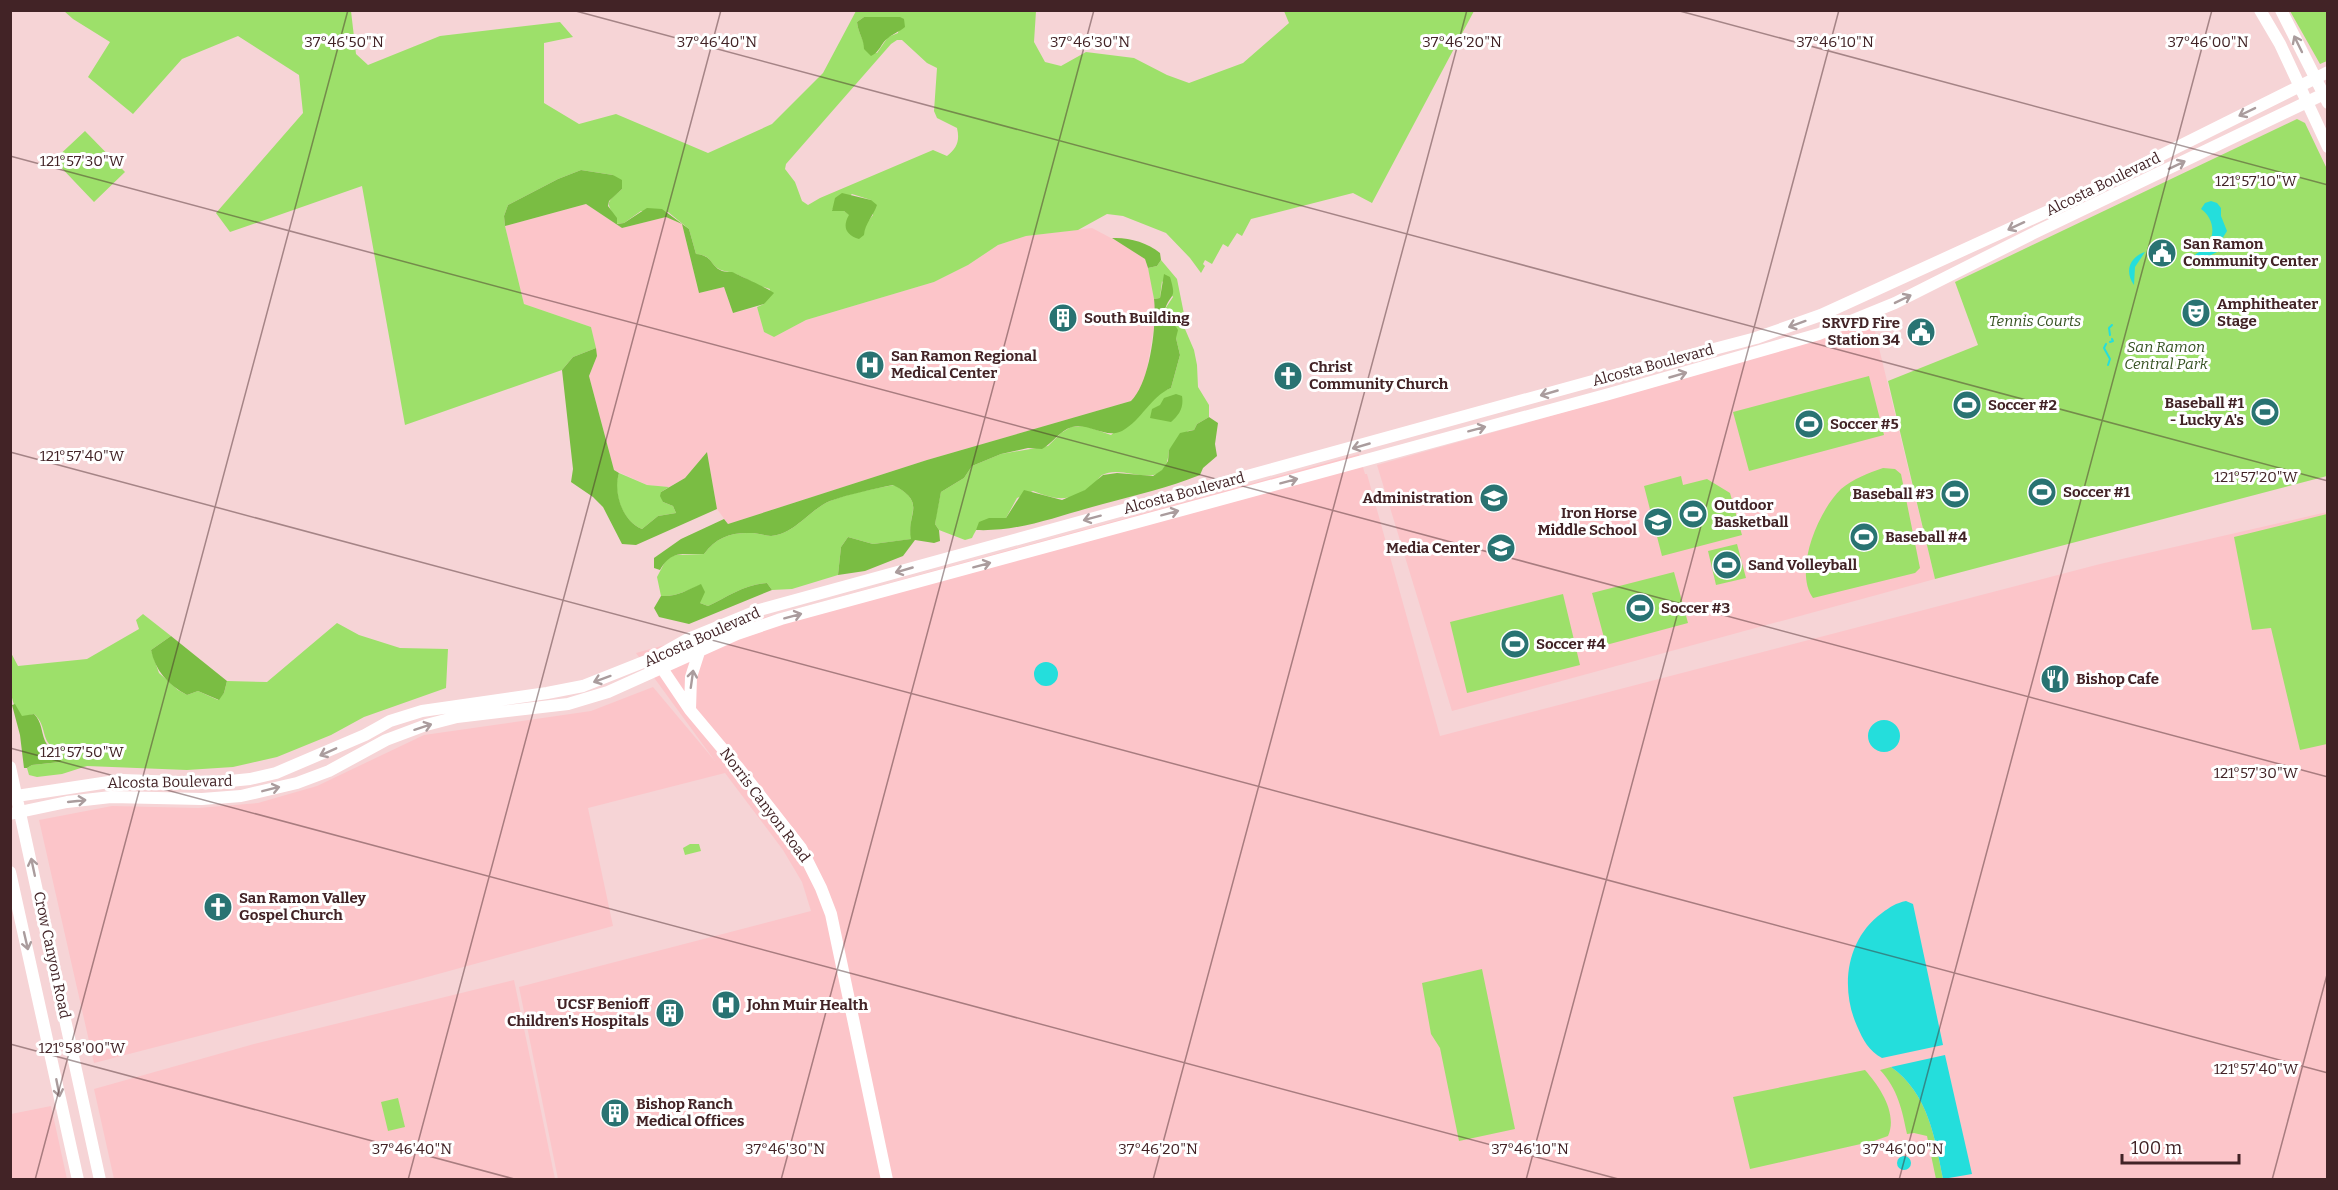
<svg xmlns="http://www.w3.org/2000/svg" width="2338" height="1190" viewBox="0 0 2338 1190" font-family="Bitter,serif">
<rect width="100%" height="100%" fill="#f6d4d6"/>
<path fill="#fcc5c9" d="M586,204L622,228L666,217L682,224L699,293L724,287L733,313L757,307L764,332L774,337L806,320L934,282L968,265L998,245L1026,236L1092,228L1126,246L1145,259L1151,278L1156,315L1146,375L1139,393L1131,401L927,460L728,524L717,509L707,452L685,478L669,487L647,485L614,470L589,376L597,356L591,327L524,304L505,226Z
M1872,319L1935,579L1452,711L1377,465L1696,375Z
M1359,454L1365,474H1367L1440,736L2100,564L2327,512V1179H558L519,987L811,911L802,882L783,850L725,773L588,808L613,926L409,982L94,1063L39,820L112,806L198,808L258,803L317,786L424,735L591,711L653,687L715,761L636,653Z
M514,980L555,1179H114L94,1089L254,1044Z
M51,1106L67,1179H11V1114Z"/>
<path fill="#9de06a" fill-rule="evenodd" d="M64,11H351L356,54L368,65L440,36L560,22L573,37L544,43V103L579,124L616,114L708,153L772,124L823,73L856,11H1036L1034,42L1045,62L1061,66L1086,52L1134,58L1167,75L1189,83L1243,63L1289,23L1284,11H1474L1372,203L1353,193L1251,219L1242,236L1237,233L1228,247L1223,244L1212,264L1205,260L1203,264L1205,266L1201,273L1190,258L1166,233L1123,216L1107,214L1078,230L1026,236L998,245L968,265L934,282L806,320L774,337L764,332L757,307L764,304L770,289C756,286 746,277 733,273C728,271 724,272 719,269C708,262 713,256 696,254L689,229L668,212L641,211L624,223L616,224C610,201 601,207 622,189L613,175L581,170L558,179L508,205L504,216L505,226L524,304L591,327L596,348L573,357L562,370L405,425L362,186L230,232L216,213L303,113L299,75L238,36L182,59L133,114L88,77L110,42L73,19ZM864,17H900L898,33L888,37L877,53L865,49C864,39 858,33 857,22ZM897,40H902L927,63L937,68L934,111L937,118L957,128C960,141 957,148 947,156L933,150L820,198L808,205L802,201L795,182L785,169L786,164L891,44ZM852,194L871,200L873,215L865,225L844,211L832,210Z
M2290,11H2327V61L2320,64Z
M2297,119L2305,123L2327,169V476L1935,579L1888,381L1978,345L1955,282Z
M85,131L125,172L94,202L54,160Z
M1161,260L1177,279L1185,319V329L1194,350L1197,365L1198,387L1209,405V417L1197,424L1194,430L1188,431L1169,450C1166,497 1125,462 1102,475C1099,477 1096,483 1093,485C1070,502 1058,501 1033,491L1017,498L1006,518C984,518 982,518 972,538L965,540L939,530L935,524L936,516L941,492L964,478L972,466L1001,454L1048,446L1061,433L1071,427L1085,426L1111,435L1159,393L1171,388L1180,355L1176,338V326L1167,315L1165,309L1173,297L1162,281L1160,298L1154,299L1148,268L1157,266Z
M1869,376L1884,435L1749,471L1733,412Z
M1883,468L1895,469L1901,474L1920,568L1915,573L1813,598C1793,570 1819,510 1841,489C1853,479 1868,473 1883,468Z
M619,473L647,485L669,487L661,492L663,502L673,506L676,513L658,516L642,529C622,521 612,492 619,473Z
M1681,476L1683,485L1707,479L1730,493L1742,535L1662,556L1644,486Z
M894,485C928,504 905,513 912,539L873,544L848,537L841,547L838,575L792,589L772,590L767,583C745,584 727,597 708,606L700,603L701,585C687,590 677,597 661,596L657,577L667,558L676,555L704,554C716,537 732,532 752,533C758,533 765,536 771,536C795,534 809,510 830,501C850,493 873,489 894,485Z
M2327,514V744L2300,750L2271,628L2252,630L2234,537Z
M1737,544L1746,578L1716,585L1708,551Z
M1674,572L1688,623L1606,645L1592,593Z
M1563,594L1580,665L1467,693L1450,622Z
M143,614L171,636L151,650L159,673L178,690L187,695L198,691L218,700L224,693L227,681L267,682L337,623L359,635L400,648L448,649L446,688L364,717L331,735L277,757L233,767L187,770L87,766L62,774L37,777L29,775L27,768L32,765L60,762L61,752C38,743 49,727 34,714L22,717C6,701 11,672 10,651L18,666L87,659L139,629L136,620Z
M690,844H699L701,851L685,855L683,848Z
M1482,969L1515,1129L1459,1141L1440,1048L1431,1034L1422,983Z
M1891,1067C1928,1093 1935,1138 1943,1179H1936L1927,1136L1914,1133L1907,1134C1902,1110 1898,1089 1880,1070Z
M1865,1070C1880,1087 1898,1114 1888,1136L1874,1141L1750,1169L1733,1097Z
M398,1098L405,1127L388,1131L381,1102Z"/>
<path fill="#7abd43" d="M864,17H900L904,19L905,27C899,32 894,33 888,38C881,43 880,52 871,56L864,49C864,39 858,33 857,22Z
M581,170L613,175L622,180V189L609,201L608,206L617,218V224L624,223L647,208L662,209L689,229L696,254C714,256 709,265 722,271C725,272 729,272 732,272C737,274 771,290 774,293L764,304L733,313L724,287L699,293L682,224L666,217L622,228L586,204L505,226L504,216L508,205L558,179Z
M842,193L871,200L877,205C873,217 865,223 864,235L859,239C846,235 842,227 849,215L844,211H832L835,198Z
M1112,238C1128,237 1147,242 1160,253L1161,260L1157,266L1148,268L1145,259Z
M1164,274L1170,277C1177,300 1171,292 1165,309L1178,330L1176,338L1180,355L1171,388C1150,397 1142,420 1122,431C1105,439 1090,423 1072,427C1059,431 1053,443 1042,449L1028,448L1001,454L972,466L964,478L941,492L935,524L939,530L940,541L934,543L915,540L903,556L865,571L838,575L841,547L848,537L873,544L911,539C906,513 928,503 893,485C873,489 850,494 830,501C809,510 795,534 771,536C765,536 758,533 752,533C732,532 716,537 704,554C683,555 672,549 660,570L654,568V558L681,539L724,519L728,524L927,460L1131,401C1150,383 1157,324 1154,299L1160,298Z
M596,348L597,356L589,376L614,470L619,473C613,492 622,521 642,529L658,516L676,513L673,506L663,502L660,496L661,492L685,478L707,452L717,509L636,545L622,544L603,507L593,497L571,482L573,469L562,370L573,357Z
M1176,394L1182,396C1184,408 1179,415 1171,422L1150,418L1152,409L1160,405L1164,398Z
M1209,417L1218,423L1215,444L1217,456L1203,468L1200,475C1168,488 1136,495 1103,504C1060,515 1021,532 976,530L979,522L989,518H1006L1024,490L1062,500L1085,490L1103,475L1117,473L1153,476L1162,470L1168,461L1169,450L1180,433L1194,430L1197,424Z
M767,583L772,590L689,624L659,617L654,608L661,596C677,597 687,590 701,584L705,592L700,603L708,606C727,597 745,584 767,583Z
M171,636L227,681L224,693L219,700L198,691L187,695C168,685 155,670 151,650Z
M15,704L22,716L34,714C42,722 41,731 45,741C49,750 59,749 64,757L60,762L32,765L27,768H24L20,735L12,705Z"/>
<path fill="#24dedc" d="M2211,201L2217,203L2221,208V216L2227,231L2220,242L2219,251L2201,260L2193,258C2196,252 2200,253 2204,248C2217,237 2214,218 2201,209L2205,203Z
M2145,252L2135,267L2134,285C2124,271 2130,257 2145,252Z
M1034 674a12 12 0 1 1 24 0a12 12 0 1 1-24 0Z
M1868 736a16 16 0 1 1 32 0a16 16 0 1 1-32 0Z
M1906,901L1913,904L1943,1045L1882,1058C1869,1051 1863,1040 1857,1026C1840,988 1846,939 1882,913C1890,907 1896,903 1906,901Z
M1945,1055L1972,1174L1943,1179C1935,1138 1928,1093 1891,1067Z
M1897 1163a7 7 0 1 1 14 0a7 7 0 1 1-14 0Z"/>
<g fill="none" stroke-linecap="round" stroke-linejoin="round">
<path stroke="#24dedc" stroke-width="2" d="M2110,335L2109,328L2112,325
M2110,342L2113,341L2112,339
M2106,344L2104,348L2110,359L2108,365"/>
<path stroke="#fff" stroke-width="12" d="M2260,10L2280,44L2328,147
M2281,10L2328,103
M659,664L690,710L737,766L801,848L821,888L831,914L887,1180
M690,709L691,677L700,649
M10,767L100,1180
M10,797L122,780L210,783L250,779L276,773L365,735L390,721L422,711L547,693L583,686L656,657L688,639L759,610L1611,376L1756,338L1821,315L2053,209L2328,72
M10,814L67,802L111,797L202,799L241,796L297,783L329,771L386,740L426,725L457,717L568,704L608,692L737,634L781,619L1609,394L1819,334L1895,303L2032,234L2328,92
M10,872L78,1180"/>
</g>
<defs><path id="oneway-shaft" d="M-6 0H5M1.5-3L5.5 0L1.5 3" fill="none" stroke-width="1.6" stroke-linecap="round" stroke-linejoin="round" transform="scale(1.5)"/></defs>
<g stroke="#aa9c9d">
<use href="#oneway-shaft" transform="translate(2298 44) rotate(-116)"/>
<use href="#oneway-shaft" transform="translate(2247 112) rotate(154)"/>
<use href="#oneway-shaft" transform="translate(2177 165) rotate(-25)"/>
<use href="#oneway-shaft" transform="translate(2016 226) rotate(155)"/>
<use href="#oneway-shaft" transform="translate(1903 299) rotate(-26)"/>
<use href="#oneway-shaft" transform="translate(1797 324) rotate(160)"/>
<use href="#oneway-shaft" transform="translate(1678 375) rotate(-16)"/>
<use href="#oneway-shaft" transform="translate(1549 393) rotate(164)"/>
<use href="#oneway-shaft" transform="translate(1477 429) rotate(-15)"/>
<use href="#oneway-shaft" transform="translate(1361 446) rotate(164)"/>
<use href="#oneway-shaft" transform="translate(1289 481) rotate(-15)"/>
<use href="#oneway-shaft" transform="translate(1170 513) rotate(-15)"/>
<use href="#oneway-shaft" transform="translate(1092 518) rotate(165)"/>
<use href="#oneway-shaft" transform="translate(982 565) rotate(-15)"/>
<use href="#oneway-shaft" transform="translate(904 570) rotate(164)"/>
<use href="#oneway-shaft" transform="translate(793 616) rotate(-15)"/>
<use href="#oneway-shaft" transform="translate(602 679) rotate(160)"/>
<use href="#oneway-shaft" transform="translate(692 679) rotate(-82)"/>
<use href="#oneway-shaft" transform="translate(423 727) rotate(-18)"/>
<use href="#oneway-shaft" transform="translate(328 752) rotate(156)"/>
<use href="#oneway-shaft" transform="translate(271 789) rotate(-14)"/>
<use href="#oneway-shaft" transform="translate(77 801) rotate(-6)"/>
<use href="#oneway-shaft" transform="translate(33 867) rotate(-102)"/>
<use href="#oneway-shaft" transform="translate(26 941) rotate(77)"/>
<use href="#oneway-shaft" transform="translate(58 1088) rotate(79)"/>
</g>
<path fill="none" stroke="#422326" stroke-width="1.5" stroke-opacity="0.45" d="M572,10L2328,481M1676,10L2328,185M10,156L2328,777M10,452L2328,1073M10,748L1622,1180M10,1044L518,1180M35,1180L348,10M408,1180L721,10M781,1180L1094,10M1153,1180L1467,10M1526,1180L1839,10M1899,1180L2212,10M2272,1180L2328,971"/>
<defs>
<g id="civic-disc" transform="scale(1.5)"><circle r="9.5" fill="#297372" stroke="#fff"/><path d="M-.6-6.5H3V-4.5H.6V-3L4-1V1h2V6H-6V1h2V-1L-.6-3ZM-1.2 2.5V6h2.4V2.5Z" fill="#fff"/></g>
<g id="theatre-disc" transform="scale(1.5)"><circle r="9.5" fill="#297372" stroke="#fff"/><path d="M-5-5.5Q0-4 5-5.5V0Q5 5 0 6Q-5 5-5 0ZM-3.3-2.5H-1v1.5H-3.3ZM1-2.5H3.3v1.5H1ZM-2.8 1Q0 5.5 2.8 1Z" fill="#fff"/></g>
<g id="building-disc" transform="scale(1.5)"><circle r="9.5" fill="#297372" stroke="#fff"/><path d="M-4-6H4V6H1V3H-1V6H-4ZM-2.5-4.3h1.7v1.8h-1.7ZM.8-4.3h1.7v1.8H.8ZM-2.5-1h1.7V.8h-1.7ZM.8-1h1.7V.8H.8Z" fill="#fff"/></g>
<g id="hospital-disc" transform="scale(1.5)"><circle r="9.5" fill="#297372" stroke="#fff"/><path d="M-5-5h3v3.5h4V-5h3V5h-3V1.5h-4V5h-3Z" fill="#fff"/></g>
<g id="church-disc" transform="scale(1.5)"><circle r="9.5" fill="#297372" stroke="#fff"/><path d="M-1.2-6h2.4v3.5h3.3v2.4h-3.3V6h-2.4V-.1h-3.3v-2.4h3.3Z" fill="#fff"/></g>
<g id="stadium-disc" transform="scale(1.5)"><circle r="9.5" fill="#297372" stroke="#fff"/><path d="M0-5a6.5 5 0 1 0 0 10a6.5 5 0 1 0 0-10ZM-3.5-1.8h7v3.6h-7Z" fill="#fff"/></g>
<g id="school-disc" transform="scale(1.5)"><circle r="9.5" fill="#297372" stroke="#fff"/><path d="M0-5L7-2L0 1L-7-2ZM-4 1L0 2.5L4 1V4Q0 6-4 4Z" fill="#fff"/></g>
<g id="restaurant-disc" transform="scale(1.5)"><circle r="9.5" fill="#297372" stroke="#fff"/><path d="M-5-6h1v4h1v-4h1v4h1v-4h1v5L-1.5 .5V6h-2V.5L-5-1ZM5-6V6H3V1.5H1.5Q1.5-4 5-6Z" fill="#fff"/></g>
</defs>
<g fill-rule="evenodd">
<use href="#civic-disc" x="2162" y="253"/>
<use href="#theatre-disc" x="2196" y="313"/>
<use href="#building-disc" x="1063" y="318"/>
<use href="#civic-disc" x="1921" y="332"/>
<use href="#hospital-disc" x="870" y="365"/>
<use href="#church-disc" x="1288" y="376"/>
<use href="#stadium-disc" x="1967" y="405"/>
<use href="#stadium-disc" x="2265" y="412"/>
<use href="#stadium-disc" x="1809" y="424"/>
<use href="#stadium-disc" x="2042" y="492"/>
<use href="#stadium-disc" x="1955" y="494"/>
<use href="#school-disc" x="1494" y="498"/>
<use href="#stadium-disc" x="1693" y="514"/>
<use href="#school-disc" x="1658" y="522"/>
<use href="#stadium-disc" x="1864" y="537"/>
<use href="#school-disc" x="1501" y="548"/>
<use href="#stadium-disc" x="1727" y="565"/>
<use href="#stadium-disc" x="1640" y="608"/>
<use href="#stadium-disc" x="1515" y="644"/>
<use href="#restaurant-disc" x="2055" y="679"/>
<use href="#church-disc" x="218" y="907"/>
<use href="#hospital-disc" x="726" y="1005"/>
<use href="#building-disc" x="670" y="1013"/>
<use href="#building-disc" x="615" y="1113"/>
</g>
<g text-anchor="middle" stroke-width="6" stroke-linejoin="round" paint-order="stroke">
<g font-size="15" fill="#422326" stroke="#fff">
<text transform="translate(2103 184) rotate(-26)" y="5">Alcosta Boulevard</text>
<text transform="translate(1653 365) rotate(-15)" y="5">Alcosta Boulevard</text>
<text transform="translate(1184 493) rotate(-15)" y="5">Alcosta Boulevard</text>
<text transform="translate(702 637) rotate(-24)" y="5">Alcosta Boulevard</text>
<text transform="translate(170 782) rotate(-1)" y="5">Alcosta Boulevard</text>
<text transform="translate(765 805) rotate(53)" y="5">Norris Canyon Road</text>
<text transform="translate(52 955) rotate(78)" y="5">Crow Canyon Road</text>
</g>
<g font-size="15" font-weight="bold" fill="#422326" stroke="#fff" text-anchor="start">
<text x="2183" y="249">San Ramon<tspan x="2183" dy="17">Community Center</tspan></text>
<text x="2217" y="309">Amphitheater<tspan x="2217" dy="17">Stage</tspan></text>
<text x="1084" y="323">South Building</text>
<text x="1900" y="328" text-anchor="end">SRVFD Fire<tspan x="1900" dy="17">Station 34</tspan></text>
<text x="891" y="361">San Ramon Regional<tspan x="891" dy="17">Medical Center</tspan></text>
<text x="1309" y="372">Christ<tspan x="1309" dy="17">Community Church</tspan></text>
<text x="2244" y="408" text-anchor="end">Baseball #1<tspan x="2244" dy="17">- Lucky A's</tspan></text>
<text x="1988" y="410">Soccer #2</text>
<text x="1830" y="429">Soccer #5</text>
<text x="2063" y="497">Soccer #1</text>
<text x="1934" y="499" text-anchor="end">Baseball #3</text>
<text x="1473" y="503" text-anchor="end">Administration</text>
<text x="1714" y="510">Outdoor<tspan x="1714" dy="17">Basketball</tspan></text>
<text x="1637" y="518" text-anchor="end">Iron Horse<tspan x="1637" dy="17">Middle School</tspan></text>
<text x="1885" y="542">Baseball #4</text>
<text x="1480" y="553" text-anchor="end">Media Center</text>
<text x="1748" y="570">Sand Volleyball</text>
<text x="1661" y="613">Soccer #3</text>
<text x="1536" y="649">Soccer #4</text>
<text x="2076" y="684">Bishop Cafe</text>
<text x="239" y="903">San Ramon Valley<tspan x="239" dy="17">Gospel Church</tspan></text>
<text x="649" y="1009" text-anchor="end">UCSF Benioff<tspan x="649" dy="17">Children's Hospitals</tspan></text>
<text x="747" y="1010">John Muir Health</text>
<text x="636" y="1109">Bishop Ranch<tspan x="636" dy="17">Medical Offices</tspan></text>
</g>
<g font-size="15" font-style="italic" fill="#375223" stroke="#fff">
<text x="2035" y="326">Tennis Courts</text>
<text x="2166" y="352">San Ramon<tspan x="2166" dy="17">Central Park</tspan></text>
</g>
</g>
<g font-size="15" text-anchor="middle" fill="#422326" stroke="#fff" stroke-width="6" stroke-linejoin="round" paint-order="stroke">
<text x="344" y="47">37°46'50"N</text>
<text x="717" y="47">37°46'40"N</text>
<text x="1090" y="47">37°46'30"N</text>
<text x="1462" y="47">37°46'20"N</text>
<text x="1835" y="47">37°46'10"N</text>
<text x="2208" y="47">37°46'00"N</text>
<text x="82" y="166">121°57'30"W</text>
<text x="2256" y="186">121°57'10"W</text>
<text x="82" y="461">121°57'40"W</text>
<text x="2256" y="482">121°57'20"W</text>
<text x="82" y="757">121°57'50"W</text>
<text x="2256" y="778">121°57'30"W</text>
<text x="82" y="1053">121°58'00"W</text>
<text x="2256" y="1074">121°57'40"W</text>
<text x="412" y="1154">37°46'40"N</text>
<text x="785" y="1154">37°46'30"N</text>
<text x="1158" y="1154">37°46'20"N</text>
<text x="1530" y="1154">37°46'10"N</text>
<text x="1903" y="1154">37°46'00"N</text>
</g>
<rect width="2338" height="1190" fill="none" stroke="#422326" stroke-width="24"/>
<path d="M2122 1154v9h117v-9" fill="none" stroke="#422326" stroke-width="3"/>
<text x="2131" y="1154" font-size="18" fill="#422326" stroke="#ffffff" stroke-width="4.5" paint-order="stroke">100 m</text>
</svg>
